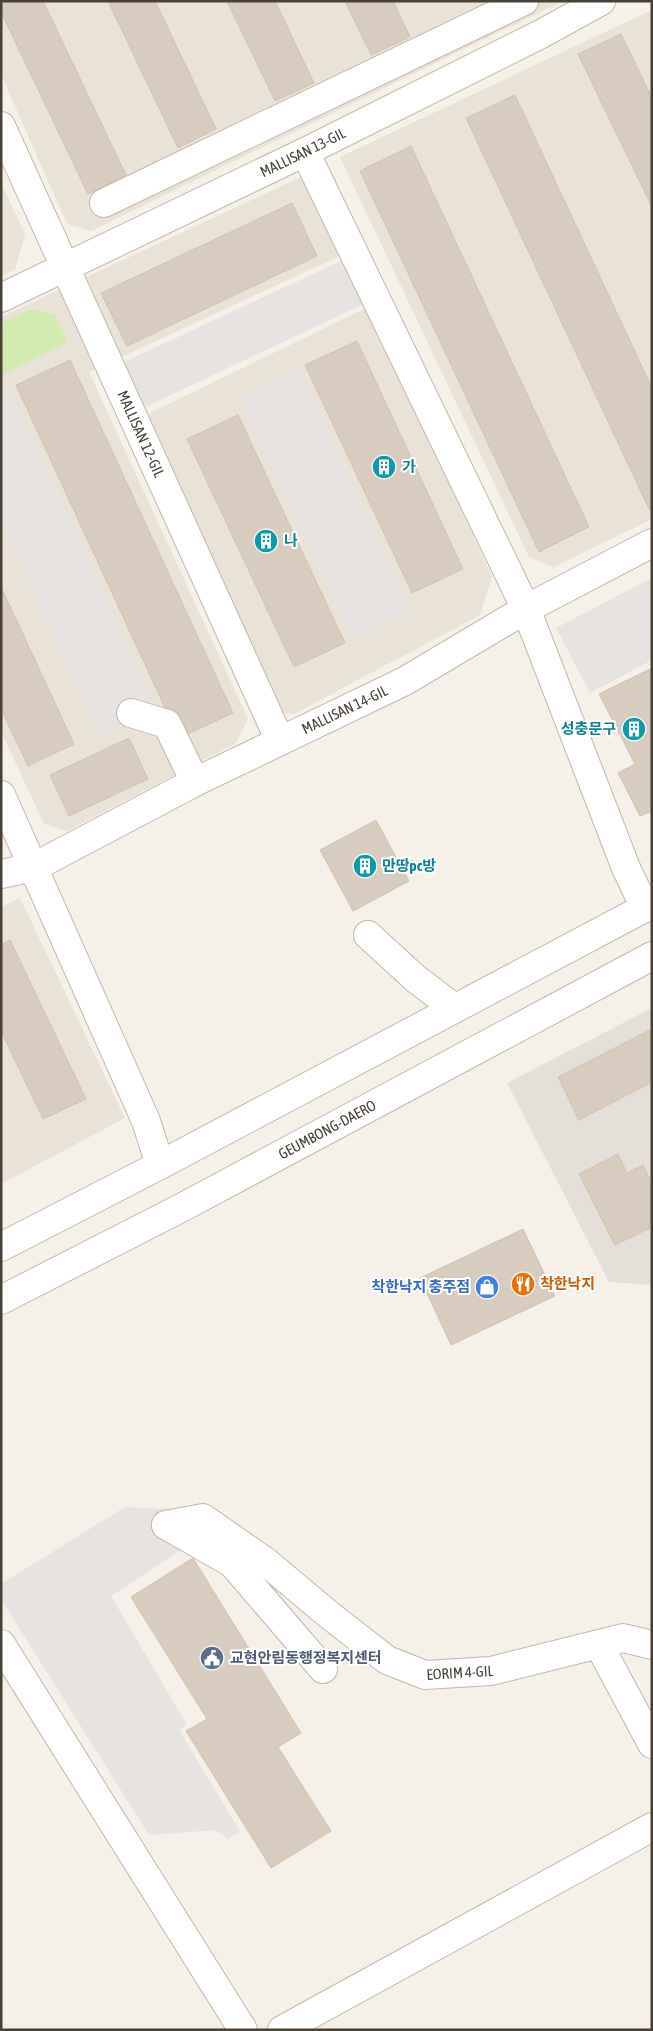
<svg xmlns="http://www.w3.org/2000/svg" width="653" height="2031" viewBox="0 0 653 2031" font-family="'Asap Condensed','Noto Sans KR',sans-serif">
<rect width="100%" height="100%" fill="#f5f0e8"/>
<path fill="#e9e2d6" d="M1,1H563L91,231L67,224L1,74Z
M652,10V519L554,567L529,557L340,157Z
M305,175L344,254L89,372L248,719L236,743L67,831L44,824L1,731V317Z
M1,183L25,234L15,270L1,276Z
M368,307L492,577L480,615L294,714L277,712L144,416Z
M20,898L125,1118L1,1184V907Z"/>
<path fill="#e4dfd9" d="M652,1008V1285L609,1282L507,1083Z"/>
<path fill="#d2ebaf" d="M31,309L55,315L68,342L1,375V323Z"/>
<path fill="#e6e3e0" d="M343,260L364,304L141,409L120,364Z
M298,368L411,611L352,639L239,396Z
M8,385L157,710L100,737L1,522V388Z
M652,578V660L590,693L556,628Z
M125,1507L172,1509L193,1542L111,1596L187,1725L179,1730L240,1831L228,1839L216,1830L149,1835L1,1599V1584Z"/>
<path fill="#d7ccbd" stroke="#d2c3af" d="M1,1H43L126,175L88,194L1,12Z
M108,1H155L216,129L178,148Z
M227,1H275L314,83L275,101Z
M345,1H393L410,37L371,55Z
M621,34L652,98V207L578,54Z
M515,95L652,388V508L649,509L466,118Z
M411,146L589,527L539,552L360,171Z
M292,203L317,256L127,346L101,293Z
M357,341L463,569L412,593L305,365Z
M70,360L233,713L179,738L16,385Z
M238,415L345,643L294,667L187,439Z
M1,587L74,744L28,766L1,709Z
M652,668V811L640,816L618,773L635,764L599,694Z
M129,738L148,779L69,816L50,775Z
M376,820L409,881L353,911L320,850Z
M10,940L86,1099L43,1119L1,1031V945Z
M652,1029V1082L579,1120L558,1077Z
M618,1154L627,1173L643,1165L652,1184V1227L615,1245L579,1174Z
M523,1229L555,1296L451,1345L420,1278Z
M193,1558L301,1733L278,1747L331,1831L271,1868L186,1731L207,1719L131,1597Z"/>
<g fill="none" stroke-linecap="round" stroke-linejoin="round">
<g stroke="#c1b8aa" stroke-width="30">
<g id="minor">
<path id="s1" d="M1,126L280,741"/>
<path d="M305,152L526,609L626,868L645,908"/>
<path d="M104,203L524,1"/>
<path id="s2" d="M1,298L305,152L541,34L601,1"/>
<path d="M131,713L167,724L195,782"/>
<path d="M1,795L146,1121L160,1165"/>
<path id="s3" d="M1,874L34,867L195,782L405,681L526,609L652,543"/>
<path d="M368,935L416,979L454,1008"/>
<path d="M1,1247L160,1165L652,904"/>
<path id="s4" d="M1,1300L181,1208L652,956"/>
<path id="s5" d="M166,1525L203,1518L266,1562L328,1614L387,1660L425,1675L491,1671L623,1638L652,1645"/>
<path d="M166,1525L232,1563L323,1669"/>
<path d="M1,1644L243,2030"/>
<path d="M599,1645L652,1744"/>
<path d="M282,2030L652,1827"/>
</g>
</g>
<use href="#minor" stroke="#fff" stroke-width="28"/>
</g>
<defs>
<g id="building-disc" transform="scale(1.25)"><circle r="9.5" fill="#0f9aa8" stroke="#fff"/><path d="M-4-6H4V6H1V3H-1V6H-4ZM-2.5-4.3h1.7v1.8h-1.7ZM.8-4.3h1.7v1.8H.8ZM-2.5-1h1.7V.8h-1.7ZM.8-1h1.7V.8H.8Z" fill="#fff"/></g>
<g id="restaurant-disc" transform="scale(1.25)"><circle r="9.5" fill="#e8710a" stroke="#fff"/><path d="M-5-6h1v4h1v-4h1v4h1v-4h1v5L-1.5 .5V6h-2V.5L-5-1ZM5-6V6H3V1.5H1.5Q1.5-4 5-6Z" fill="#fff"/></g>
<g id="shop-disc" transform="scale(1.25)"><circle r="9.5" fill="#3f7fe0" stroke="#fff"/><path d="M-5-2.5h2.3a2.7 3.5 0 0 1 5.4 0H5L5.5 6h-11ZM-1.5-2.5h3a1.5 2.3 0 0 0-3 0Z" fill="#fff"/></g>
<g id="civic-disc" transform="scale(1.25)"><circle r="9.5" fill="#5c6f8a" stroke="#fff"/><path d="M-.6-6.5H3V-4.5H.6V-3L4-1V1h2V6H-6V1h2V-1L-.6-3ZM-1.2 2.5V6h2.4V2.5Z" fill="#fff"/></g>
</defs>
<g fill-rule="evenodd">
<use href="#building-disc" x="384" y="467"/>
<use href="#building-disc" x="266" y="541"/>
<use href="#building-disc" x="634" y="729"/>
<use href="#building-disc" x="365" y="866"/>
<use href="#restaurant-disc" x="523" y="1284"/>
<use href="#shop-disc" x="487" y="1287"/>
<use href="#civic-disc" x="212" y="1658"/>
</g>
<g text-anchor="middle" stroke-width="4" stroke-linejoin="round" paint-order="stroke">
<g font-size="15" fill="#494136" stroke="#fff">
<text dy="5" stroke="none"><textPath href="#s2" startOffset="335">MALLISAN 13-GIL</textPath></text>
<text dy="5" stroke="none"><textPath href="#s1" startOffset="338">MALLISAN 12-GIL</textPath></text>
<text dy="5" stroke="none"><textPath href="#s3" startOffset="382">MALLISAN 14-GIL</textPath></text>
<text dy="5" stroke="none"><textPath href="#s4" startOffset="368">GEUMBONG-DAERO</textPath></text>
<text dy="5" stroke="none"><textPath href="#s5" startOffset="346">EORIM 4-GIL</textPath></text>
</g>
<g font-size="15" font-weight="bold" fill="#0d838f" stroke="#fff" text-anchor="start">
<text x="402" y="472">가</text>
<text x="284" y="546">나</text>
<text x="616" y="734" text-anchor="end">성충문구</text>
<text x="382" y="871">만땅pc방</text>
</g>
<g font-size="15" font-weight="bold" fill="#c56008" stroke="#fff" text-anchor="start">
<text x="540" y="1289">착한낙지</text>
</g>
<g font-size="15" font-weight="bold" fill="#366cbe" stroke="#fff" text-anchor="end">
<text x="470" y="1292">착한낙지 충주점</text>
</g>
<g font-size="15" font-weight="bold" fill="#4e5e75" stroke="#fff" text-anchor="start">
<text x="230" y="1663">교현안림동행정복지센터</text>
</g>
</g>
<rect width="653" height="2031" fill="none" stroke="#494136" stroke-width="5"/>
</svg>
